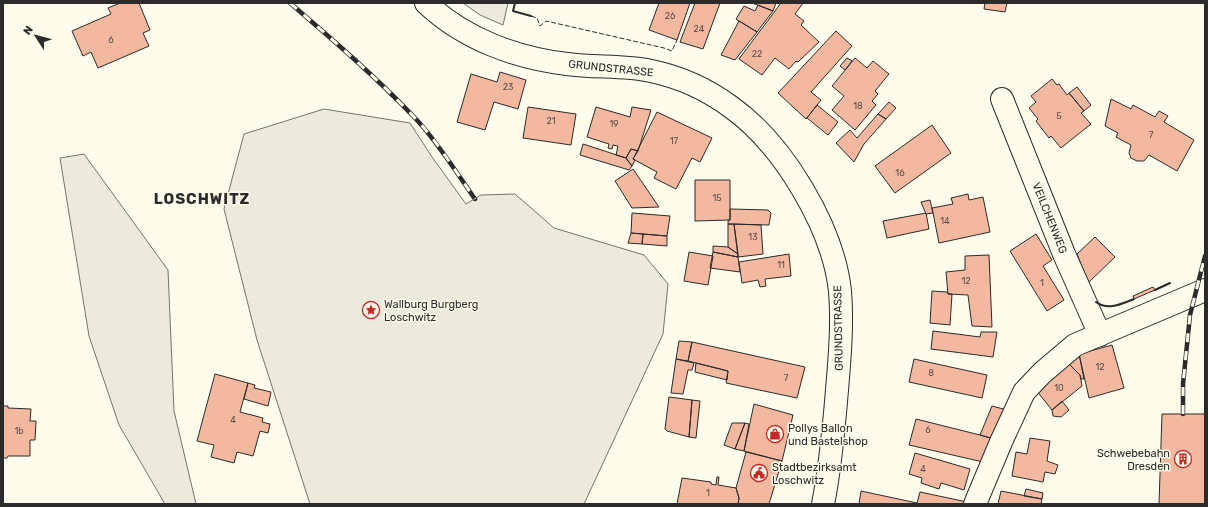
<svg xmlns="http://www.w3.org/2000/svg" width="1208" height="507" viewBox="0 0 1208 507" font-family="Rubik,sans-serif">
<rect width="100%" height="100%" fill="#fdfbea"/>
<path fill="#ecebdb" stroke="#74746e" d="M324,109L410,123L432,157L466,204L481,195L515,194L554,228L644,255L668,284L663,334L584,504H310L257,340L224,209L244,134Z
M84,154L168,270L174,411L196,504H165L119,425L89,336L60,158Z"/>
<path fill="#eceadb" stroke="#74746e" d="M463,3H508L503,25L480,15Z"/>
<path fill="#f2b8a0" stroke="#2b2b2b" d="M120,3H139L150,30L143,33L149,46L98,68L91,52L83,56L72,31L111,14L108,8Z
M659,3H690L677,40L649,30Z
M695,3H720L703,49L680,42Z
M752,3H776L773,11Z
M781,3H803L795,14L804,21L801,25L819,42L798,62L796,61L789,69L775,58L762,75L739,59Z
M985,3H1007L1005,12L984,9Z
M758,5L773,11L757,32L736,19L744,6L755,11Z
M739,21L757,32L735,60L721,55Z
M836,31L852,46L811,92L821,100L806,119L778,93Z
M847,58L852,61L845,70L840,66Z
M855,58L867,68L873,61L889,74L875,91L878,94L872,101L876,105L855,130L832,110L844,96L832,86Z
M500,72L526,80L518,109L494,102L485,130L457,122L471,74L497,82Z
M1052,79L1057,85L1059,84L1067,95L1069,93L1084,111L1081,113L1091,124L1061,148L1051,136L1049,138L1036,121L1038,119L1029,108L1036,102L1031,96Z
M1077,87L1091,105L1084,111L1069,93Z
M1111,99L1131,109L1133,105L1155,117L1159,111L1168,116L1164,122L1194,140L1177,171L1149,155L1144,161H1137L1131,158L1129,153L1131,145L1116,137L1118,133L1105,126Z
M889,102L896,108L886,119L878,114Z
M817,105L838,122L828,135L807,118Z
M528,107L576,114L571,145L523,138Z
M596,107L630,117L632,107L651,110L638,151L631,149L626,158L616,155L618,146L613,145L612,149L608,148L609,144L587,137Z
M657,112L712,138L700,162L692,158L676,189L654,178L657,172L633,159Z
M878,114L886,119L864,144L854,162L836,143L850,130L857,138Z
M932,125L951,153L895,193L875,166Z
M583,144L626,158L632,166L629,170L580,155Z
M631,149L638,151L633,159L635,160L632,166L626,158Z
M633,169L659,207L632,208L615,181Z
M695,180H730V220L695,221Z
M968,194L969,200L983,197L990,232L939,243L932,208L953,204L951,198Z
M930,200L933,213L926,214L921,202Z
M730,209L768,210L771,213L769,225L728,224V221L730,220Z
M632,213L670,216L667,236L631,233Z
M926,213L929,229L887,238L883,221Z
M728,224H734L738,254L728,247Z
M734,224L761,225L763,254L738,257Z
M631,233L643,234L642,244L628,243Z
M643,234L667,236V246L642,244Z
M1036,234L1052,260L1043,266L1064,300L1047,311L1010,251Z
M1095,237L1115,257L1088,283L1077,254Z
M713,246L728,247L738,254V257L713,252Z
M689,252L713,256L708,285L684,281Z
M713,252L738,257L740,272L710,268Z
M789,254L791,276L765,279L766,286L760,287L758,280L742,283L739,262Z
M989,255L992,327L972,326L968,295L948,294L946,272L965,270V256Z
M1153,287L1155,290L1134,299L1133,296Z
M932,291L947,292L948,294H952L950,325L930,323Z
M933,331L980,337L981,332H997L993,357L931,349Z
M679,341L692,342L688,361L676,359Z
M692,342L805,367L797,398L726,383L728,371L688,361Z
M1112,345L1124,388L1089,398L1079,354Z
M1079,354L1084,379H1081L1080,375L1067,362Z
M676,359L694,363L692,370H688L683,394L671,393Z
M914,359L987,375L982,398L909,382Z
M1067,362L1080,375L1082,386L1052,410L1036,390Z
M696,363L728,371L727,380L695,372Z
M215,374L248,383L240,412L263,418L262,422L270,424L268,433L260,431L253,456L237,452L234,463L211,457L214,445L197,441Z
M248,383L255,385L254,388L271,392L268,406L244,399Z
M669,397L692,400L689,437L667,431L665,429Z
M692,400L700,401L696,438L689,437Z
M1062,401L1069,410L1061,417L1053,416L1052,410Z
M754,404L793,415L782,461L744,451Z
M3,406H8V408L31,409L30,421H36L35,440H30V456H8L7,458H3Z
M992,406L1007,410L994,439L980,435Z
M1162,414H1205V504H1159Z
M916,419L980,435L994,439L983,462L909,445Z
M732,423H745L735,449L724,445Z
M745,423L749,424L744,451L735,449Z
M1030,438L1050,441L1047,461L1058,465L1055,474L1045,472L1043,482L1012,476L1016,452L1027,454Z
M746,452L782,461L769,504H738L739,498L736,488Z
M915,453L970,469L964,490L941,483L939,489L921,483L922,478L909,474Z
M717,477H719L718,485L736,488L739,498L738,504H677L682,478L711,482V484L716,485Z
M1026,489L1043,493L1042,499L1024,496Z
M861,491L917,503L919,504H859Z
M1001,491L1042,499L1041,504H998Z
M920,492L967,502L966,504H919L917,503Z"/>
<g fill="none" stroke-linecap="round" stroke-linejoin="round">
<g stroke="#2b2b2b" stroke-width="24">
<path id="street" d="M1002,99L1064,254L1100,335
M975,504L1001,442L1024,392L1042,373L1075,345L1205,290"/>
</g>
<g stroke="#2b2b2b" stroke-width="24">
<path id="secondary" d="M426,3C464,39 516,58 567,64C595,68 624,65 651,71C680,77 708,90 731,107C783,144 833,227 840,291C843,327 839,365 836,402C833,436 830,470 823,504"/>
</g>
<use href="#street" stroke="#fdfbea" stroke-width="22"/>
<use href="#secondary" stroke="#fdfbea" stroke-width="22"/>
<g stroke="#2b2b2b" stroke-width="4.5">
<path id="rail" d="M290,3C333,40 376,77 415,118C437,141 456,172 475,199
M1183,414V384L1190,315L1205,256"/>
</g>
<use href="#rail" stroke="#fdfbea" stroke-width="3" stroke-dasharray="9" stroke-linecap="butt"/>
<path stroke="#2b2b2b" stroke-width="1" stroke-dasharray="5 2" stroke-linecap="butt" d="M531,16L537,18L540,26L546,21L664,48L672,51L677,40"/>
<path stroke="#2b2b2b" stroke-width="2" d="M515,3L513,11L531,16
M1155,290L1170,283
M1096,302C1108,311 1121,304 1134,299"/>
</g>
<defs>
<g id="sight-ring" transform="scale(0.9)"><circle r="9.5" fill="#fdfbea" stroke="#c62828" stroke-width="1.5"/><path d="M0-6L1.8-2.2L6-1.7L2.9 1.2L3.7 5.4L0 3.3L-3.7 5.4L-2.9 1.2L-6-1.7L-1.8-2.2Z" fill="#c62828"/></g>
<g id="shop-ring" transform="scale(0.9)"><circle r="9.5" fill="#fdfbea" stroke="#c62828" stroke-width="1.5"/><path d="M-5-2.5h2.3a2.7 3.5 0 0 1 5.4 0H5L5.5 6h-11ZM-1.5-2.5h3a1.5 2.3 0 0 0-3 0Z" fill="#c62828"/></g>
<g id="building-ring" transform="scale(0.9)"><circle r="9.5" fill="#fdfbea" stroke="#c62828" stroke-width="1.5"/><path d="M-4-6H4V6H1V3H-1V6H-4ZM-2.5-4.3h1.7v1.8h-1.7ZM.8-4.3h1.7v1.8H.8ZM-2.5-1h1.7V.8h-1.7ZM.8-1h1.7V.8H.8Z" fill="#c62828"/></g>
<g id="civic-ring" transform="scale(0.9)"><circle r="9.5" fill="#fdfbea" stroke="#c62828" stroke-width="1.5"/><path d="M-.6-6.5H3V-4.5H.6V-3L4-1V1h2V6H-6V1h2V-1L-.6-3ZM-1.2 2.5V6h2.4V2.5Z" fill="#c62828"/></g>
</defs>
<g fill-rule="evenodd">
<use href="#sight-ring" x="371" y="310"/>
<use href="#shop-ring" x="775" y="434"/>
<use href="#building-ring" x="1183" y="459"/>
<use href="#civic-ring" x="759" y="473"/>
</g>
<g text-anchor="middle" stroke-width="3" stroke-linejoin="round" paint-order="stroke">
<g font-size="9" fill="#5d4e48">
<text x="670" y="19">26</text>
<text x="699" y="32">24</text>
<text x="111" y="43">6</text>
<text x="757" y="57">22</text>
<text x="508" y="90">23</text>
<text x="858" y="109">18</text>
<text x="1059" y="119">5</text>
<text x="551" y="124">21</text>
<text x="614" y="127">19</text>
<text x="1151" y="138">7</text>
<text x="674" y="144">17</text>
<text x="900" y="176">16</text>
<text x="717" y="201">15</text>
<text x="945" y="224">14</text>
<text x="753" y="240">13</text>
<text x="781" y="268">11</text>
<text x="966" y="284">12</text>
<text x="1042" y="286">1</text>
<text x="1100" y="370">12</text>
<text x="931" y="376">8</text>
<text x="786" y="381">7</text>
<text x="1059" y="391">10</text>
<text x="233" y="423">4</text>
<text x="928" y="433">6</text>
<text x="19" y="434">1b</text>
<text x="923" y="472">4</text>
<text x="708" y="496">1</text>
</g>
<g font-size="11" fill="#2b2b2b" stroke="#fdfbea">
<text transform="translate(611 68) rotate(6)" y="4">GRUNDSTRASSE</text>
<text transform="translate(1050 218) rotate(68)" y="4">VEILCHENWEG</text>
<text transform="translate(838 328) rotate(-91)" y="4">GRUNDSTRASSE</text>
</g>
<g font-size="11" fill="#2b2b2b" stroke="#fdfbea" text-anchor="start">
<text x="384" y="308">Wallburg Burgberg<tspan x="384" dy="13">Loschwitz</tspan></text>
<text x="788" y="432">Pollys Ballon<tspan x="788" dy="13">und Bastelshop</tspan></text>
<text x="1170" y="457" text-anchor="end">Schwebebahn<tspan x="1170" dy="13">Dresden</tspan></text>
<text x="772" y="471">Stadtbezirksamt<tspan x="772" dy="13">Loschwitz</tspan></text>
</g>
<g font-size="15" font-weight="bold" letter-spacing="1" fill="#2b2b2b" stroke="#fdfbea">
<text x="202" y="204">LOSCHWITZ</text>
</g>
</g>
<rect width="1208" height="507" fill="none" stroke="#2b2b2b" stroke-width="8"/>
<g transform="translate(36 36) rotate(306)" stroke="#fdfbea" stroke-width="3" paint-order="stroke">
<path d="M0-3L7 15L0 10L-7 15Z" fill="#2b2b2b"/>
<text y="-6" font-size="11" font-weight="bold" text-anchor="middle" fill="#2b2b2b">N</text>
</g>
</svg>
